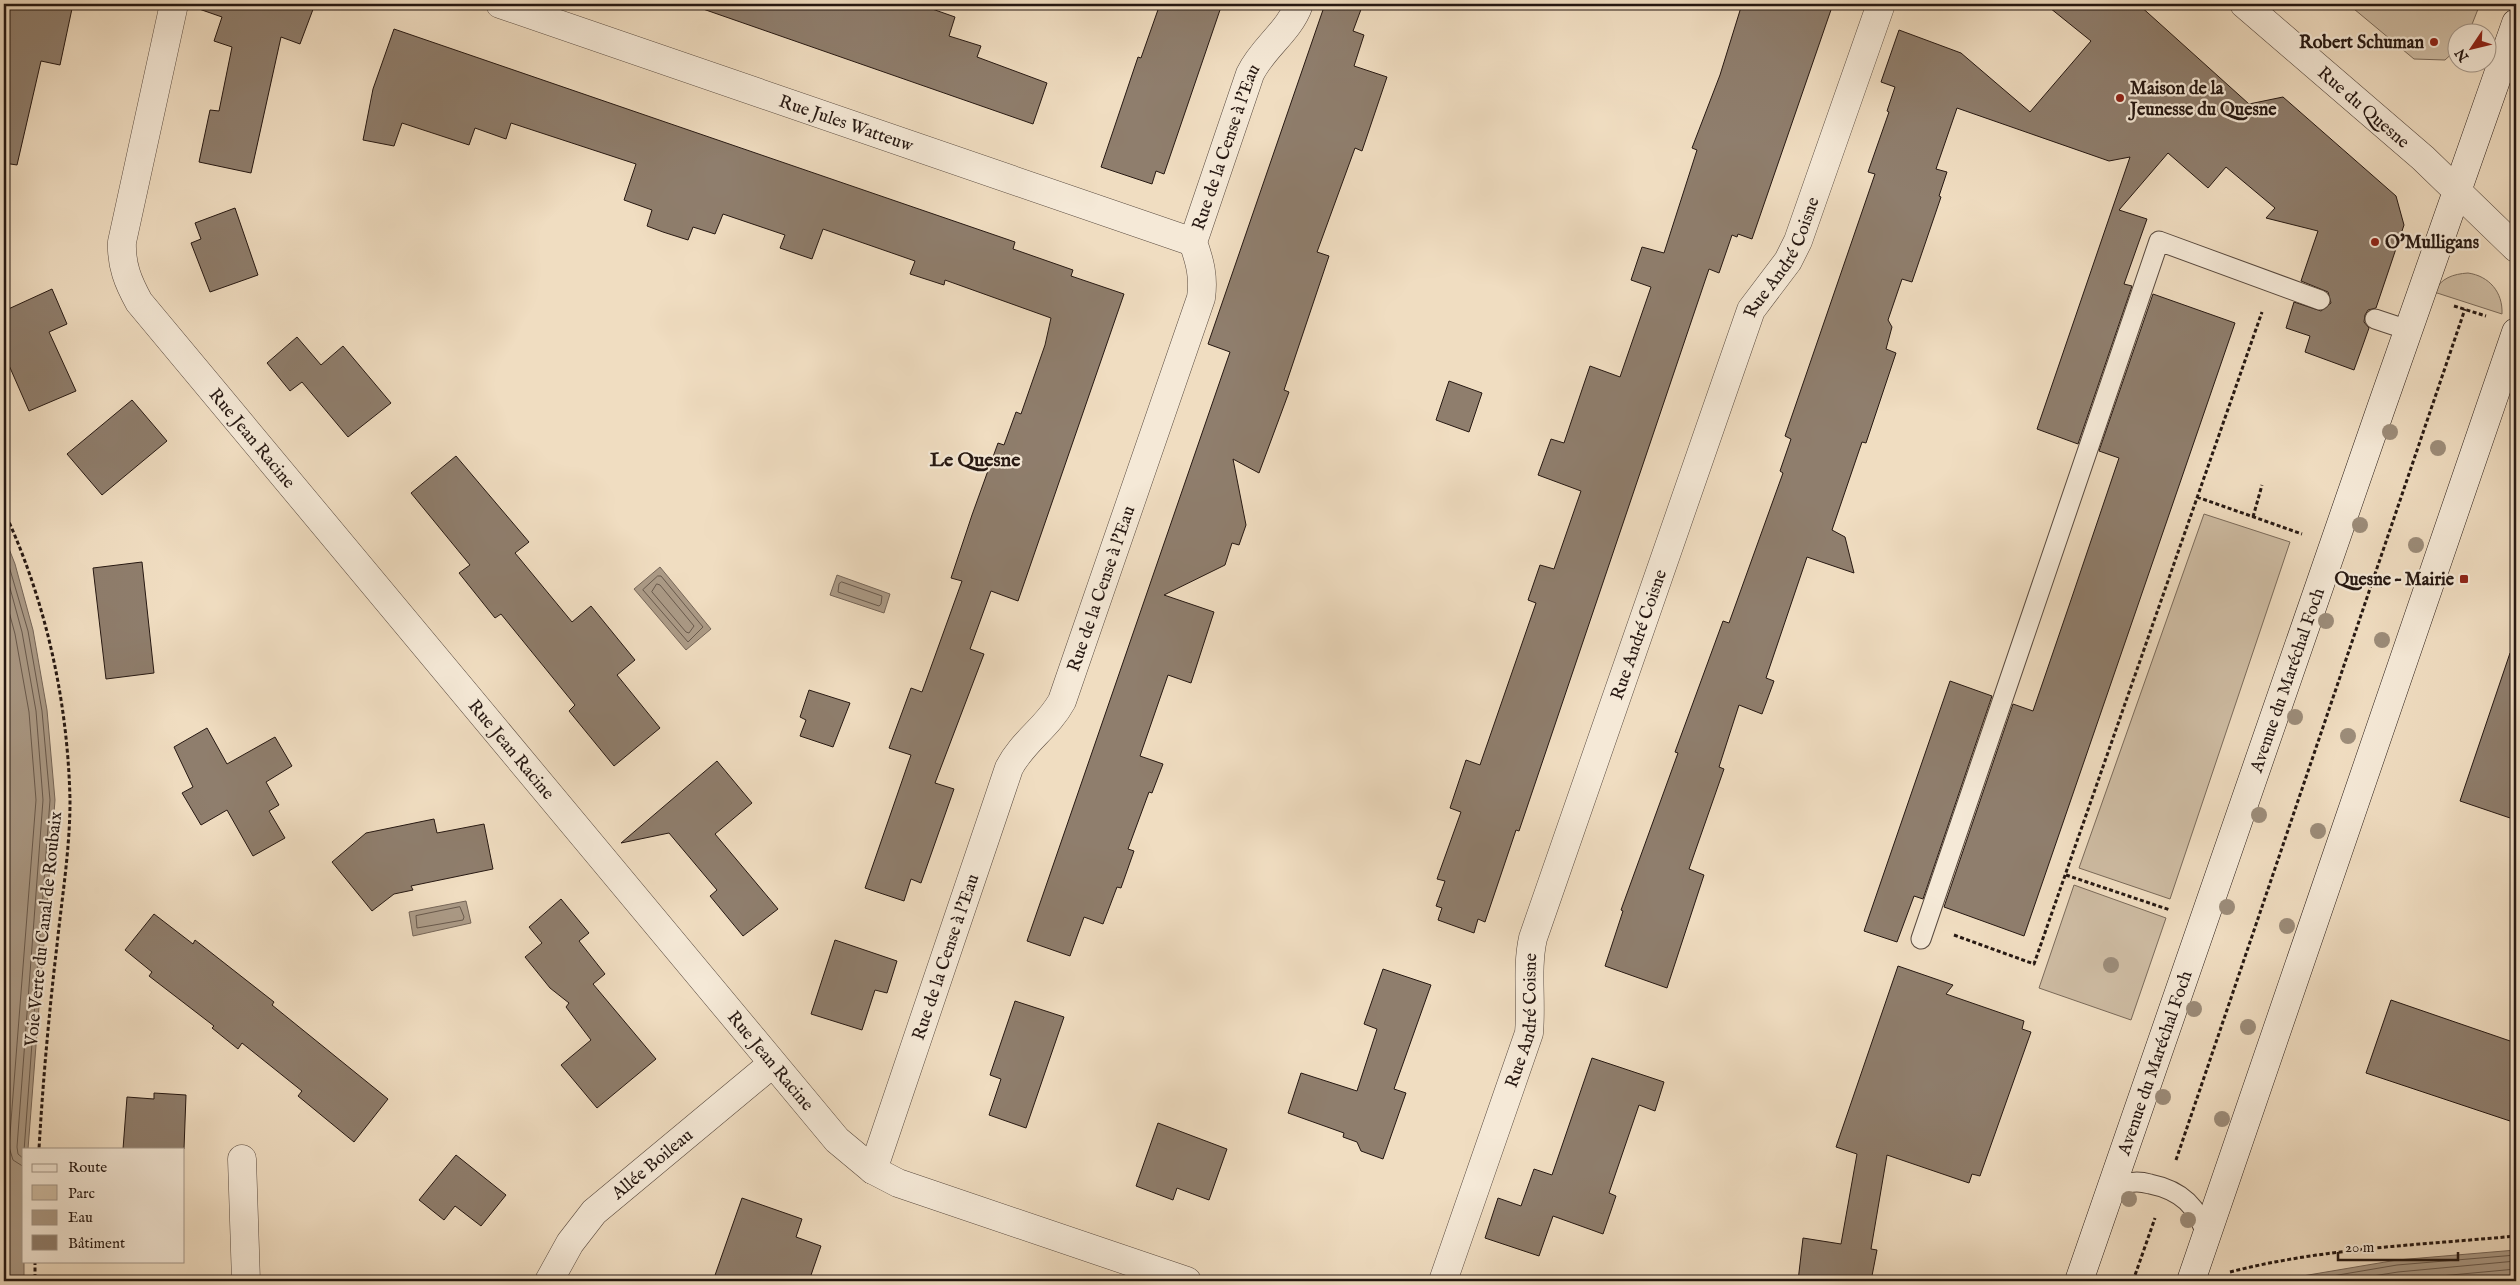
<svg xmlns="http://www.w3.org/2000/svg" width="2520" height="1285" viewBox="0 0 2520 1285" font-family="'IM FELL English',serif">
<rect width="100%" height="100%" fill="#f0ddc1"/>
<filter id="stains"><feTurbulence type="fractalNoise" baseFrequency=".004" numOctaves="4"/><feColorMatrix values="0 0 0 0 .2 0 0 0 0 .09 0 0 0 0 .02 0 0 0 .5 -.17"/></filter>
<radialGradient id="worn" r=".72"><stop offset=".6" stop-color="#630" stop-opacity="0"/><stop offset="1" stop-color="#630" stop-opacity=".3"/></radialGradient>
<path fill="#cebca3" stroke="#7a6a5a" d="M2348,4H2480L2469,32H2458L2457,49L2445,60L2414,59Z
M2468,273C2489,276 2503,292 2502,314L2434,292C2441,278 2453,274 2468,273Z
M2204,514L2290,542L2170,899L2079,868Z
M2074,885L2166,918L2131,1020L2039,988Z"/>
<path fill="#ab9a86" stroke="#766658" d="M4,536L15,564L33,630L47,710L55,800L28,1149H24V1281H4Z
M660,567L711,629L686,650L634,589Z
M837,575L890,594L884,613L830,595Z
M466,901L471,923L413,936L409,912Z
M2516,1250V1281H2273L2397,1260Z"/>
<g fill="none" stroke-linecap="round" stroke-linejoin="round">
<path stroke="#68594c" stroke-width="1" d="M4,549L28,631L42,711L50,800L24,1151
M4,566L22,632L36,711L43,800L17,1147L18,1154L24,1159
M658,576H661L703,627L688,642L643,590Z
M842,582L882,596L881,604L879,606L838,592L839,584Z
M657,584L660,585L694,626L689,633L686,632L652,592Z
M4,593L15,634L29,712L36,800L9,1147L13,1160L24,1167
M460,907L464,917L463,920L417,928L416,916Z
M2303,1281L2397,1265L2516,1255
M2341,1281L2398,1272L2516,1261
M2386,1281L2516,1269"/>
</g>
<path fill="#8f7e6d" stroke="#261812" d="M4,4H73L60,65L41,61L17,165L4,163Z
M200,4H315L300,44L281,37L251,173L199,162L210,110L219,111L232,47L214,41L222,17L199,9Z
M704,4H918L955,17L949,36L981,46L977,57L1047,83L1033,124L703,9Z
M1160,4H1222L1164,174L1156,171L1152,184L1101,167L1138,57L1141,58Z
M1325,4H1363L1353,31L1364,35L1354,66L1387,77L1362,151L1355,148L1317,252L1329,256L1284,390L1289,392L1259,473L1233,459L1246,525L1239,545L1232,543L1225,565L1164,595L1214,612L1191,683L1168,675L1140,756L1163,764L1152,793L1149,792L1128,849L1134,851L1121,888L1117,887L1103,924L1084,917L1070,956L1027,941L1230,352L1208,344Z
M1742,4H1833L1752,239L1738,234L1737,237L1732,235L1719,273L1709,269L1519,831L1516,830L1485,922L1478,919L1474,933L1438,920L1442,908L1436,906L1445,881L1437,879L1461,812L1450,808L1466,760L1480,765L1536,603L1528,600L1540,565L1554,569L1581,491L1538,475L1551,439L1564,443L1590,366L1620,377L1651,287L1631,280L1642,247L1664,253L1697,150L1692,148L1720,75Z
M2045,4H2138L2249,104L2283,97L2396,196L2404,225L2376,308L2368,310L2365,315L2364,322L2369,328L2354,370L2305,352L2310,336L2286,328L2294,302L2321,311L2331,303L2328,292L2301,281L2318,231L2266,218L2275,208L2226,167L2208,188L2168,153L2119,210L2147,219L2124,284L2132,286L2078,444L2037,429L2130,157L2109,161L1957,108L1936,169L1947,172L1939,196L1941,197L1912,282L1902,279L1888,320L1892,327L1886,349L1896,353L1866,443L1862,442L1832,530L1845,537L1854,573L1807,557L1766,678L1774,681L1762,714L1739,705L1719,767L1724,769L1689,869L1704,875L1667,988L1605,966L1623,911L1621,910L1678,753L1675,752L1723,621L1729,623L1783,473L1780,471L1791,439L1785,436L1875,174L1868,172L1889,112L1887,111L1895,87L1881,82L1899,30L1961,53L2030,112L2091,41Z
M394,29L1015,242L1013,249L1073,270L1071,276L1124,294L1018,601L991,591L970,649L984,654L935,783L954,789L921,883L911,879L904,901L865,888L911,755L889,748L911,688L922,692L962,581L951,578L972,515L998,443L1004,445L1016,412L1021,414L1045,345L1051,318L945,280L944,285L910,274L915,261L823,229L812,259L780,248L785,235L723,214L715,234L693,227L688,240L663,232L647,226L652,210L624,200L636,164L511,123L506,139L475,128L469,145L402,123L394,146L363,140L373,89Z
M235,208L258,275L210,292L191,243L201,239L195,223Z
M52,289L67,324L49,332L76,391L29,411L4,354V311Z
M2153,294L2235,323L2024,936L1944,907L2013,704L2033,711L2072,597L2119,458L2099,451Z
M297,337L321,365L343,346L391,403L348,437L302,382L290,391L267,363Z
M1449,381L1482,393L1469,432L1436,420Z
M132,400L167,441L102,495L67,454Z
M456,456L529,542L515,553L572,622L591,606L635,660L617,675L660,728L614,766L569,711L575,705L501,614L495,618L459,573L470,565L411,493Z
M142,562L154,673L106,679L93,568Z
M2510,653L2516,654V820L2460,801Z
M1950,681L1992,696L1923,899L1914,896L1897,942L1864,931Z
M809,690L850,703L833,747L800,736L806,720L800,717Z
M207,728L227,764L275,737L292,766L266,782L279,805L269,811L285,838L253,856L227,810L201,825L182,793L193,787L174,747Z
M717,761L752,803L715,834L778,909L743,936L710,896L717,890L669,833L621,843Z
M434,819L437,833L484,824L493,869L411,886L413,890L394,894L372,911L332,862L366,833Z
M561,899L589,933L579,941L605,974L593,984L656,1059L597,1108L561,1065L591,1040L566,1007L569,1003L550,988L525,957L542,943L529,927Z
M154,914L193,944L195,940L274,1002L272,1005L388,1099L354,1142L298,1096L302,1091L242,1043L238,1049L212,1028L214,1026L149,976L152,972L125,950Z
M835,940L897,961L887,993L875,990L862,1030L811,1014Z
M1898,966L1953,985L1946,994L2024,1021L2022,1029L2031,1032L1980,1176L1972,1174L1969,1183L1887,1155L1871,1249L1877,1250L1871,1281H1798L1803,1238L1841,1244L1857,1154L1836,1147Z
M1383,969L1431,985L1394,1089L1406,1093L1383,1159L1361,1151L1357,1142L1343,1137L1344,1133L1288,1113L1301,1073L1357,1091L1377,1029L1364,1024Z
M2391,1000L2516,1043V1123L2366,1073Z
M1015,1001L1064,1017L1026,1128L989,1115L1001,1079L990,1075Z
M1592,1058L1664,1082L1655,1111L1639,1105L1609,1193L1616,1196L1603,1234L1553,1216L1539,1256L1485,1238L1498,1198L1521,1206L1534,1169L1552,1175Z
M154,1093L186,1095L184,1149H123L127,1097L154,1099Z
M1158,1123L1227,1149L1209,1200L1177,1188L1173,1200L1136,1186Z
M456,1155L506,1195L481,1226L455,1206L444,1220L419,1200Z
M742,1198L802,1219L796,1237L821,1246L809,1281H713Z"/>
<g fill="none" stroke-linecap="round" stroke-linejoin="round">
<g stroke="#58493e" stroke-width="21">
<path id="service" d="M2375,319L2408,330
M1921,939L2159,241L2320,300
M2109,1194C2114,1191 2120,1186 2126,1184C2133,1181 2143,1182 2150,1184C2180,1190 2199,1206 2206,1237"/>
</g>
<g stroke="#58493e" stroke-width="29">
<g id="minor">
<path id="s1" d="M174,4L122,242C121,265 128,282 139,302L837,1140L873,1170L898,1183L1187,1281"/>
<path id="s2" d="M500,4L1193,242"/>
<path d="M242,1159L246,1281"/>
<path id="s3" d="M873,1170L1009,768C1022,742 1048,727 1062,701L1201,298C1204,277 1200,262 1193,242L1250,74C1263,47 1289,32 1299,4"/>
<path id="s4" d="M549,1281L570,1243L594,1212L772,1064"/>
<path id="s5" d="M1443,1281L1529,1033C1532,1001 1526,969 1533,938L1751,310L1788,261L1798,241L1881,4"/>
</g>
</g>
<g stroke="#58493e" stroke-width="29">
<g id="tertiary">
<path id="s6" d="M2244,4L2423,158L2516,248"/>
</g>
</g>
<g stroke="#261812" stroke-width="29">
<g id="secondary">
<path id="s7" d="M2079,1281L2380,411L2516,23"/>
<path d="M2191,1281L2516,332"/>
</g>
</g>
<path stroke="#261812" stroke-width="3" stroke-dasharray="4 2.5" stroke-linecap="butt" d="M2454,306L2486,316
M2197,497L2302,534
M4,511C46,601 68,702 70,801C70,849 62,897 57,945C49,1013 43,1080 39,1149
M2253,517L2262,485
M2066,875L2170,910
M1954,935L2034,964L2262,312
M2176,1160L2465,309
M35,1261V1281
M2230,1272C2323,1248 2421,1245 2516,1236
M2133,1281L2155,1218"/>
<use href="#service" stroke="#f5e9d7" stroke-width="19"/>
<use href="#minor" stroke="#f5e9d7" stroke-width="28"/>
<use href="#tertiary" stroke="#f5e9d7" stroke-width="28"/>
<use href="#secondary" stroke="#f5e9d7" stroke-width="28"/>
</g>
<g fill="#9c8c79">
<circle cx="2390" cy="432" r="8"/>
<circle cx="2438" cy="448" r="8"/>
<circle cx="2360" cy="525" r="8"/>
<circle cx="2416" cy="545" r="8"/>
<circle cx="2326" cy="621" r="8"/>
<circle cx="2382" cy="640" r="8"/>
<circle cx="2295" cy="717" r="8"/>
<circle cx="2348" cy="736" r="8"/>
<circle cx="2259" cy="815" r="8"/>
<circle cx="2318" cy="831" r="8"/>
<circle cx="2227" cy="907" r="8"/>
<circle cx="2287" cy="926" r="8"/>
<circle cx="2111" cy="965" r="8"/>
<circle cx="2194" cy="1009" r="8"/>
<circle cx="2248" cy="1027" r="8"/>
<circle cx="2163" cy="1097" r="8"/>
<circle cx="2222" cy="1119" r="8"/>
<circle cx="2129" cy="1199" r="8"/>
<circle cx="2188" cy="1220" r="8"/>
</g>
<g fill="#8f2418" stroke="#f5e9d7" stroke-width="2">
<circle cx="2434" cy="42" r="5"/>
<circle cx="2120" cy="98" r="5"/>
<circle cx="2375" cy="242" r="5"/>
<rect x="2459" y="574" width="10" height="10" rx="2.5"/>
</g>
<g text-anchor="middle" stroke-width="4.5" stroke-linejoin="round" paint-order="stroke">
<g font-size="18" font-weight="bold" fill="#261812" stroke="#f5e9d7" text-anchor="end">
<text x="2424" y="48">Robert Schuman</text>
<text x="2130" y="94" text-anchor="start">Maison de la<tspan x="2130" dy="21">Jeunesse du Quesne</tspan></text>
<text x="2385" y="248" text-anchor="start">O'Mulligans</text>
<text x="2454" y="585">Quesne – Mairie</text>
</g>
<g font-size="18" fill="#261812" stroke="#f5e9d7">
<text dy="6" stroke="none"><textPath href="#s6" startOffset="158">Rue du Quesne</textPath></text>
<text dy="6" stroke="none"><textPath href="#s2" startOffset="366">Rue Jules Watteuw</textPath></text>
<text dy="6" stroke="none"><textPath href="#s3" startOffset="1094">Rue de la Cense à l'Eau</textPath></text>
<text dy="6" stroke="none"><textPath href="#s5" startOffset="1084">Rue André Coisne</textPath></text>
<text dy="6" stroke="none"><textPath href="#s1" startOffset="484">Rue Jean Racine</textPath></text>
<text dy="6" stroke="none"><textPath href="#s3" startOffset="629">Rue de la Cense à l'Eau</textPath></text>
<text dy="6" stroke="none"><textPath href="#s5" startOffset="679">Rue André Coisne</textPath></text>
<text dy="6" stroke="none"><textPath href="#s7" startOffset="636">Avenue du Maréchal Foch</textPath></text>
<text dy="6" stroke="none"><textPath href="#s1" startOffset="889">Rue Jean Racine</textPath></text>
<text transform="translate(43 929) rotate(-84)" y="6">Voie Verte du Canal de Roubaix</text>
<text dy="6" stroke="none"><textPath href="#s3" startOffset="225">Rue de la Cense à l'Eau</textPath></text>
<text dy="6" stroke="none"><textPath href="#s5" startOffset="274">Rue André Coisne</textPath></text>
<text dy="6" stroke="none"><textPath href="#s1" startOffset="1294">Rue Jean Racine</textPath></text>
<text dy="6" stroke="none"><textPath href="#s7" startOffset="231">Avenue du Maréchal Foch</textPath></text>
<text dy="6" stroke="none"><textPath href="#s4" startOffset="158">Allée Boileau</textPath></text>
</g>
<g font-size="20" font-weight="bold" fill="#261812" stroke="#f5e9d7">
<text x="975" y="466">Le Quesne</text>
</g>
</g>
<rect width="2520" height="1285" fill="none" stroke="#f0ddc1" stroke-width="20"/>
<rect x="5" y="5" width="2510" height="1275" fill="none" stroke="#261812" stroke-width="2.5"/>
<rect x="10" y="10" width="2500" height="1265" fill="none" stroke="#261812"/>
<rect x="22" y="1148" width="162" height="115" fill="#f5e9d7" stroke="#a29588"/>
<rect x="32" y="1164" width="25" height="8" fill="#f5e9d7" stroke="#a29588"/>
<text x="68" y="1172" font-size="15" fill="#261812">Route</text>
<rect x="32" y="1185" width="25" height="15" fill="#cebca3" stroke="#a29588"/>
<text x="68" y="1198" font-size="15" fill="#261812">Parc</text>
<rect x="32" y="1210" width="25" height="15" fill="#ab9a86" stroke="#a29588"/>
<text x="68" y="1222" font-size="15" fill="#261812">Eau</text>
<rect x="32" y="1235" width="25" height="15" fill="#8f7e6d" stroke="#a29588"/>
<text x="68" y="1248" font-size="15" fill="#261812">Bâtiment</text>
<g transform="translate(2472 48) rotate(235)"><circle r="24" fill="#f5e9d7" stroke="#a29588"/>
<path d="M0-4L9 19L0 12L-9 19Z" fill="#8f2418"/>
<text y="-8" font-size="14" font-weight="bold" text-anchor="middle" fill="#261812">N</text>
</g>
<path d="M2338 1252v8h120v-8" fill="none" stroke="#261812" stroke-width="2.5"/>
<text x="2345" y="1252" font-size="15" fill="#261812" stroke="#f5e9d7" stroke-width="4" paint-order="stroke">20 m</text>
<rect width="100%" height="100%" filter="url(#stains)"/>
<rect width="100%" height="100%" fill="url(#worn)"/>
</svg>
